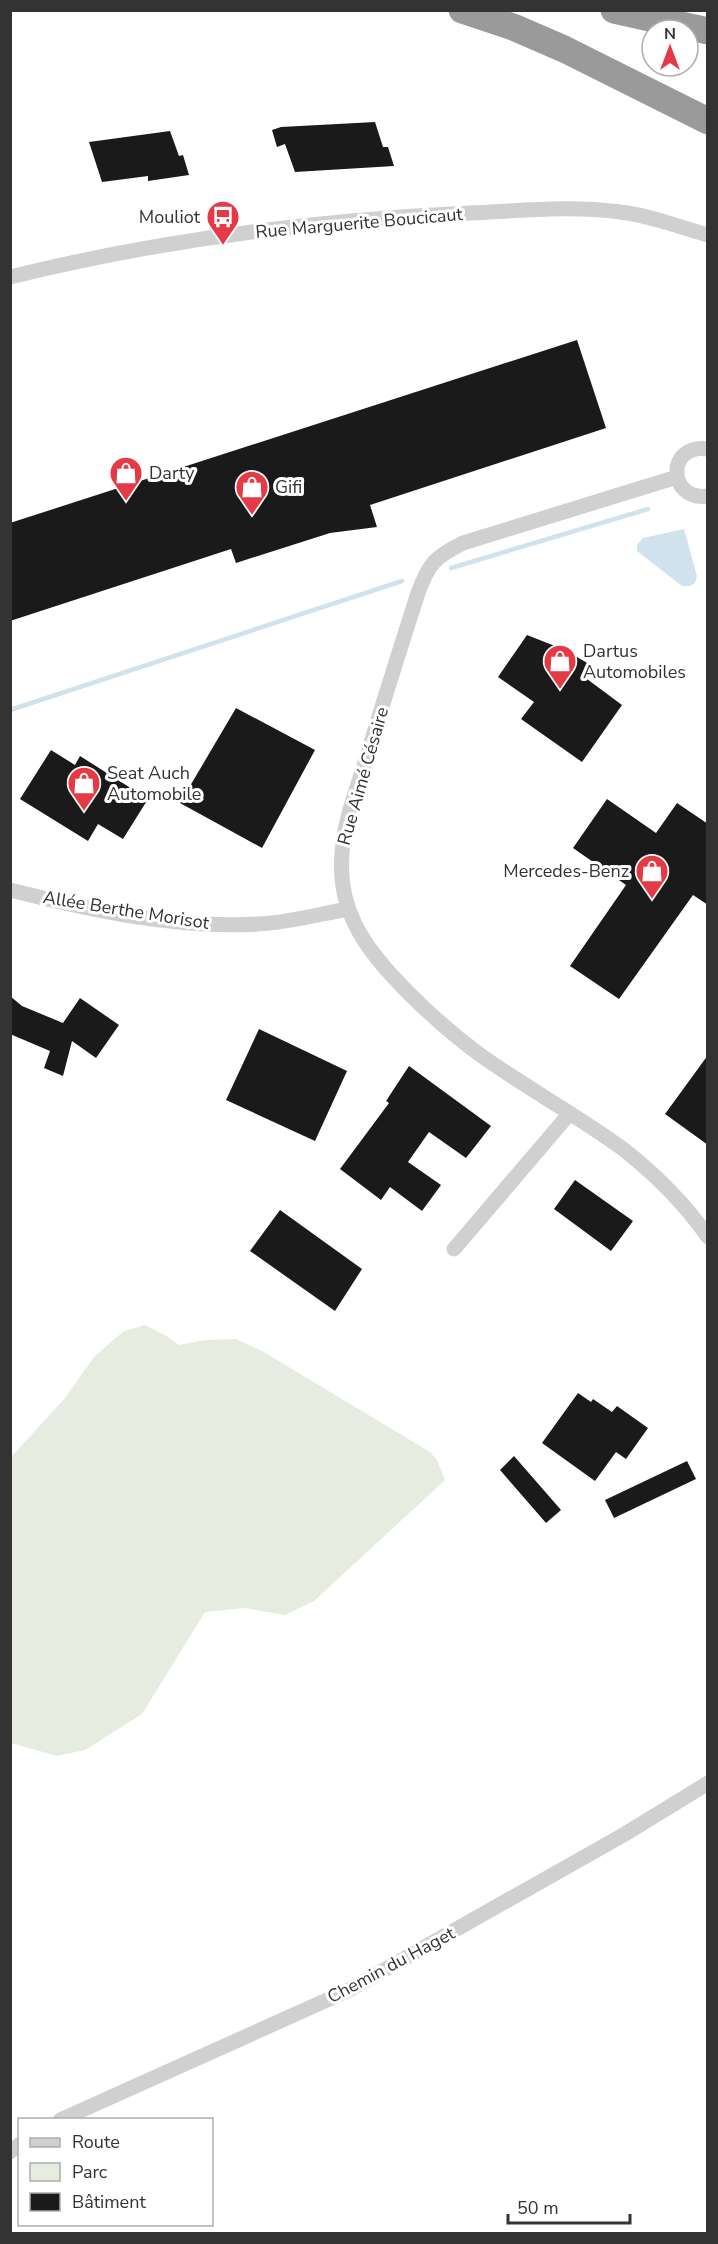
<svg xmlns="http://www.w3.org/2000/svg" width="718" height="2244" viewBox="0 0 718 2244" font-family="'Nunito Sans',sans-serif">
<rect width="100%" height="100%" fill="#fff"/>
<path fill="#e6ecdf" d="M145,1325L168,1337L179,1345L206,1340L236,1339L262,1351L430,1452L437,1460L445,1480L314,1601L285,1615L244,1608L205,1612L142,1714L85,1750L57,1756L11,1743V1457L65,1398L94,1357L124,1331Z"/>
<path fill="#cfe2ee" d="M684,529L697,576L695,583L690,586H682L637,551V545L643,538Z"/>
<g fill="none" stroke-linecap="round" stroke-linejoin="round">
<path stroke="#cfe2ee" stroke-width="4.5" d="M451,568L648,509
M10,710L402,581"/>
</g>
<path fill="#1a1a1a" d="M375,122L383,147H388L394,166L295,172L285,144L277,147L272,130L281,127Z
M170,131L179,156L183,155L189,175L148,181V176L102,182L89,142Z
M577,340L606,428L370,505L377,527L330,533L236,563L231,549L10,621V523Z
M527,635L565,650L594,667L587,679L622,705L582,762L521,719L534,702L498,677Z
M236,708L315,750L262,848L180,803Z
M51,750L75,765L80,756L148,799L123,839L98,824L88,841L20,799Z
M607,799L656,833L677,803L708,824V905L693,895L619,999L570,966L626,885L573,848Z
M10,996L22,1006L63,1023L80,998L119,1025L96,1058L72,1041L63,1076L44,1068L50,1051L10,1034Z
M259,1029L347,1071L315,1141L226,1100Z
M708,1055V1145L665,1114Z
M409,1066L491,1126L466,1158L429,1132L408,1162L441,1185L422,1211L390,1187L381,1200L340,1169L389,1103L386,1101Z
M575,1180L633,1221L611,1251L554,1209Z
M280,1210L362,1269L335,1311L250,1251Z
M578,1393L591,1402L593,1399L612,1412L617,1406L648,1428L626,1459L616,1452L595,1481L542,1443Z
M514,1456L561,1510L546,1523L500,1470Z
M687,1461L696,1479L614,1518L605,1500Z"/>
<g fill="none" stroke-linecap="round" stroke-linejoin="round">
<path stroke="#d0d0d0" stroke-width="15" d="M10,277C160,240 315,220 470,213C519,211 570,205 620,212C649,215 679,227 708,235
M708,449C666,442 667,502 708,496
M677,477L463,543C435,557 429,563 418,593C401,646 384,699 368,753C358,786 344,819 342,854C340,878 344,902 355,924C375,967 441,1026 479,1054C526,1088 577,1115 623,1149C655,1174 685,1204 708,1237
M10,890C90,910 176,929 258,924C288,923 319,914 348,909
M454,1249L570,1113
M60,2120L347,1991L625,1834L708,1783
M10,2152L20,2144"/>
<path stroke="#9a9a9a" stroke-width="27" d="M462,10L513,27L564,49L708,121
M614,10L708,31"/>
</g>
<defs>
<g id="bus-pin" transform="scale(1.725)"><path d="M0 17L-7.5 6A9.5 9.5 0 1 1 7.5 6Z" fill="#e63946" stroke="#fff"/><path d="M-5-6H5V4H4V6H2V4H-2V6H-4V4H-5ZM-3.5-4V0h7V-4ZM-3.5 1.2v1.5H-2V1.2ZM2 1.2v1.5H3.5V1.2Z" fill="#fff"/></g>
<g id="shop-pin" transform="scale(1.725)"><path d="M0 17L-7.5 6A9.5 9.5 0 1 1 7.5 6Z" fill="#e63946" stroke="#fff"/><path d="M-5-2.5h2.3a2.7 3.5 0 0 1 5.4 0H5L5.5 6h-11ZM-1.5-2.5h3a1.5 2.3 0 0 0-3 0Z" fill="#fff"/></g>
</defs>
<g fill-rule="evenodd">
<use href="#bus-pin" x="223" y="217"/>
<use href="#shop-pin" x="126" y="473"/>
<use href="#shop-pin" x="252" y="487"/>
<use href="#shop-pin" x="560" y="661"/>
<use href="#shop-pin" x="84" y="783"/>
<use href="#shop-pin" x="652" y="871"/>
</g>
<g text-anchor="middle" stroke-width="6" stroke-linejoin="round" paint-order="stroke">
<g font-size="18" fill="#333" stroke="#fff" text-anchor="start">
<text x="200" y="223" text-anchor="end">Mouliot</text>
<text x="149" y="479">Darty</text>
<text x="275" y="493">Gifi</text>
<text x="583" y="657">Dartus<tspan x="583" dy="21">Automobiles</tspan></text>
<text x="107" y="779">Seat Auch<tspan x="107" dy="21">Automobile</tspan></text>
<text x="629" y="877" text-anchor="end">Mercedes-Benz</text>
</g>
<g font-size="18" fill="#333" stroke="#fff">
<text transform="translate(359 223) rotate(-5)" y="6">Rue Marguerite Boucicaut</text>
<text transform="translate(363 776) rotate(-74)" y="6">Rue Aimé Césaire</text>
<text transform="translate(126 910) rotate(9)" y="6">Allée Berthe Morisot</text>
<text transform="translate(391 1965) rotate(-28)" y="6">Chemin du Haget</text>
</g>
</g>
<rect width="718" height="2244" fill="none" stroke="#333333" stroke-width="24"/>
<rect x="18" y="2118" width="195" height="108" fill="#ffffff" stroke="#adadad" stroke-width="1.5"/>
<rect x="30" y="2138" width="30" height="9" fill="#d0d0d0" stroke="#adadad" stroke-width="1.5"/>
<text x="72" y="2148" font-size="18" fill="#333333">Route</text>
<rect x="30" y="2163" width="30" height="18" fill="#e6ecdf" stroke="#adadad" stroke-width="1.5"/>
<text x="72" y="2178" font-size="18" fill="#333333">Parc</text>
<rect x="30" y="2193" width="30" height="18" fill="#1a1a1a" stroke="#adadad" stroke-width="1.5"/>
<text x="72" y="2208" font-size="18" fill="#333333">Bâtiment</text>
<g transform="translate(670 48)"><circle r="28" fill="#ffffff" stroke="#adadad" stroke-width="1.5"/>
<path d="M0-4.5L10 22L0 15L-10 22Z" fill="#e63946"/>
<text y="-9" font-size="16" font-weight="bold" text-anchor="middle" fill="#333333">N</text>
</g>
<path d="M508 2214v9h122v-9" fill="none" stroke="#333333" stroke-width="3"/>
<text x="517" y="2214" font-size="18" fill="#333333" stroke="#ffffff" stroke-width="4.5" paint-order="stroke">50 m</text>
</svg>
